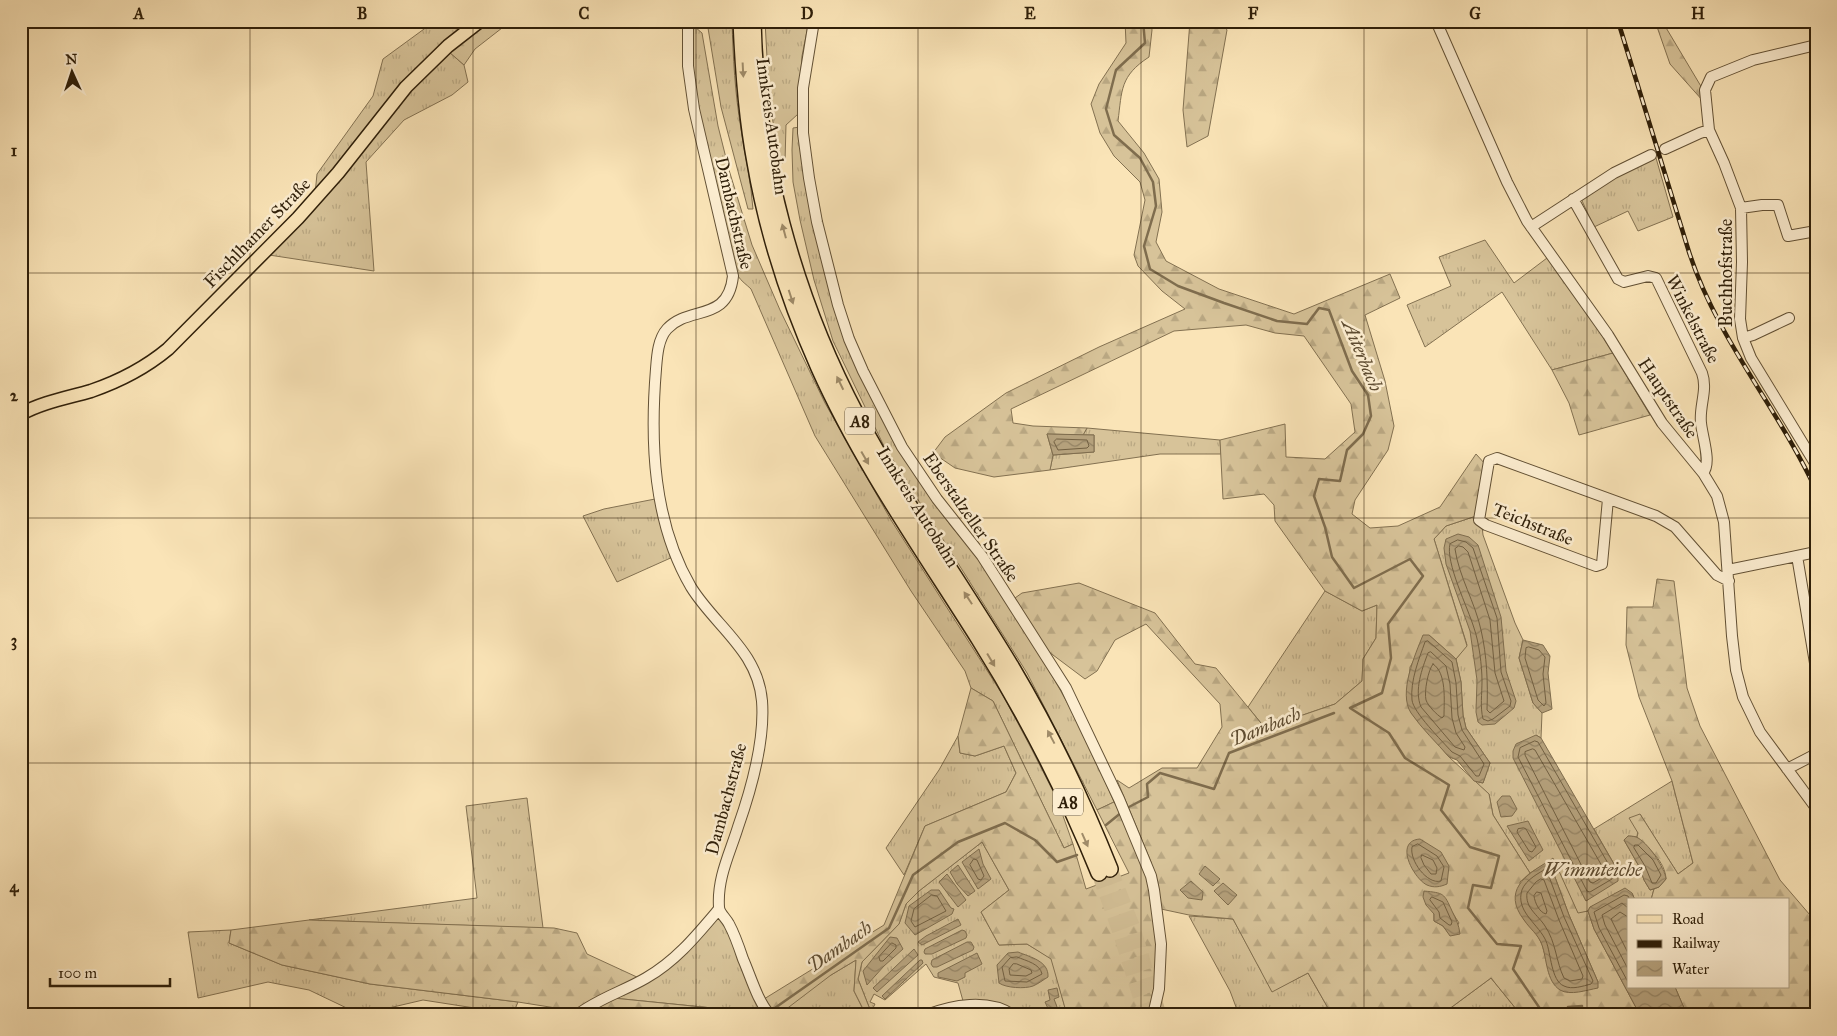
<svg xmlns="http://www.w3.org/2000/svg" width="1837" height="1036" viewBox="0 0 1837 1036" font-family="'IM FELL Great Primer',serif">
<defs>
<pattern id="grass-tufts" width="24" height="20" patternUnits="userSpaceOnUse" patternTransform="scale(1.25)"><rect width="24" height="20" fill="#d7c399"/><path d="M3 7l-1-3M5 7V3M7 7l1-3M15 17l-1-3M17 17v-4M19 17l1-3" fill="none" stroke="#b9a782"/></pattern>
<pattern id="forest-firs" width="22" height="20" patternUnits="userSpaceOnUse" patternTransform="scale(1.25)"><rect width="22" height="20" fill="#d7c399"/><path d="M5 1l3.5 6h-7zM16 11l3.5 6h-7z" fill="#b9a782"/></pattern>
<pattern id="water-waves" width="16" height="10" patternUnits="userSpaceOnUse" patternTransform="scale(1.25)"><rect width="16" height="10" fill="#b5a17c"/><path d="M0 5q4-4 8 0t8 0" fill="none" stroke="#948364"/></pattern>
</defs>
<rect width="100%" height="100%" fill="#fae4b7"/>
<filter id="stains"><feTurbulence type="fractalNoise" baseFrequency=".004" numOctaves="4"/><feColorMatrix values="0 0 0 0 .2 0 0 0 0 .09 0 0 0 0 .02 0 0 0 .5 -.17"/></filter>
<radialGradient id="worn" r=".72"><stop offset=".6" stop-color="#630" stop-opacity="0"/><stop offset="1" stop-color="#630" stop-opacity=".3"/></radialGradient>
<path fill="url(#grass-tufts)" stroke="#837151" d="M435,21H473L315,194L317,174L373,96L383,59Z
M700,21H732C733,57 735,94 741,129C745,156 751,181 753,209H748L721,107L708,28Z
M765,21H809L802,56L798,114L786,125L785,162L779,164L769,94Z
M695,27L702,33L718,126L729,170L752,245L780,310L825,403L891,520L1004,697L1030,746L1057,799L1073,844L1064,848L993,701L971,688L965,671L911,591L815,436L751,289C747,285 741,281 738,276C734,269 732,251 730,242C721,209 678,51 695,27Z
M448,51L464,65L468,82L452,95L404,120L366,162L374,271L269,255L313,210L391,111Z
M800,127L834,304L917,478L951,526L980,560L1053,677L1084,733L1114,802L1097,810L1027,673L883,444L833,341L814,280L800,220L793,182L792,150L793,128Z
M1654,151L1673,217L1638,231L1628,211L1594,227L1578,192L1633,158Z
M1485,240L1514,283L1547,258L1567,280L1613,353L1552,370L1502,292L1425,347L1407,305L1451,286L1439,257Z
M1087,428L1220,440L1221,454H1160L1050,470L1053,455L1094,452V435H1083Z
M655,499L675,556L617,582L583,516L604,509Z
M1476,516L1482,526L1483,535L1515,623L1523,640L1519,658L1533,703L1542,713L1541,738L1536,735L1554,836L1586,901L1618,871L1594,829L1672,781L1693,863L1678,874L1640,814L1637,837L1628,836L1624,840L1640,868L1644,880L1650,890L1654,889L1651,900H1635L1632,893L1590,907L1588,911L1578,914L1553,859L1530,873L1493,815L1489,794L1474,781L1483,783L1490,763L1466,728L1463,715L1461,682L1456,659L1467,645L1434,539L1446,526Z
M1325,591L1362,611L1377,605L1376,638L1363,659L1362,681L1335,704L1265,728L1248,707Z
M958,736L960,753L975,756L1004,746L1016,773L1006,792L925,826L904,875L886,848L939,770Z
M527,798L543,928L309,920L477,898L466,806Z
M982,842L1009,890L981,912L999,945L1027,944L1052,959L1067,1015H1005L991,1011L965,1008L958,983L934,977L926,964L885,1000L874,994L870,1002L875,1004L871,1012L858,979L862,962L899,924L906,904L919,891Z
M723,908L764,999L831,975L856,960L854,991L866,1015H765L762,1013L613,998L659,973Z
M1189,916L1233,919L1272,991L1308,973L1332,1015H1239L1230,991Z
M231,930L229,943L282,965L370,984L518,1002L513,1014L423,1000L376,1011L355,1012L309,990L268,982L198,998L188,932Z
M1491,978L1521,1015H1441Z"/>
<path fill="url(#forest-firs)" stroke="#837151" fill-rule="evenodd" d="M486,21H511L475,49L464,65L448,51Z
M1125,21H1151L1152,30L1149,57C1120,76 1122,90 1118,121L1144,153L1159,179L1162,212L1156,242L1166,261L1219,289L1294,314L1390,274L1400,298L1365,315L1385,381L1394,426L1388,450L1355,500L1352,514L1370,528L1398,526L1440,507L1476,454L1486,465L1476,516L1446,526L1434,539L1467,646L1456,659L1429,635L1410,667L1407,700L1411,712L1449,757L1489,794L1493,815L1530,873L1520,882L1524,920L1536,932L1542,944L1545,955L1598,982L1569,915L1549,861L1553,858L1578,913L1588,911L1594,929L1640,1015H1521L1491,978L1441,1015H1332L1308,973L1272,992L1233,919L1189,915L1161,909L1151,862L1117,780L1129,788L1162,768H1197L1222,727L1220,704L1146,624L1115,640L1097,671L1085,679L1045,649L1015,598L1022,593L1079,583L1155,613L1195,664L1216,668L1265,728L1335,704L1362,681L1363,659L1376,638L1377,605L1362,611L1325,591L1275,521L1274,505L1264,494L1223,499L1220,440L1285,424L1286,457L1325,459L1355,432L1351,404L1304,336L1275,333L1246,325L1174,331L1011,409L1013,423L1033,426L1087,428L1083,435L1047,434L1053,455L1050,470L994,477L955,468L933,453L945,437L1006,393L1099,347L1185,309L1162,291L1138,266L1134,255L1145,200L1140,182L1114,156L1100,133L1091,104L1099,84L1126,43ZM1452,912L1459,923L1450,935L1443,926L1434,921V914Z
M1190,21H1221L1227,30L1208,136L1187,147L1183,110Z
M1655,21H1662L1702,88L1703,101L1670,64Z
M1613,353L1650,415L1579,435L1569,403L1552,370Z
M1657,579L1674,581L1687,688L1700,726L1780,880L1816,922V1015H1687L1675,987H1788V900H1651L1654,889L1659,887L1666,879C1665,861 1649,849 1637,837L1638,833L1629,818L1640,814L1678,874L1693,863L1672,781L1639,697L1626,645L1627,607H1653Z
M971,688L993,701L1064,848L1073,844L1086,889L1129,873L1097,810L1114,802C1127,827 1141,853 1148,880C1160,923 1159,972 1148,1015H1067L1051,959L1027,944L999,945L981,912L1009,890L982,842L919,891L906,904L899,924L862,962L858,979L871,1012L869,1015H866L854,991L856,960L831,975L785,1010L772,1013L764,999L884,925L925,826L1006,792L1016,773L1004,746L975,756L960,753L958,736Z
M309,920L554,928L577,933L587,954L639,978L575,1011L518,1002L370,984L282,965L229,943L231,930Z
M613,998L762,1013L765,1015H622L593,1007Z"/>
<path fill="url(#water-waves)" stroke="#7f6d4e" d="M1047,434L1094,435V452L1053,455Z
M1458,534L1469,537L1478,545L1501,617L1506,671L1516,701L1514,708L1495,724L1482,725L1478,722L1476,712L1477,680L1470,631L1446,564L1444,548L1446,539Z
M1423,635H1429L1456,659L1461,682L1463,715L1466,728L1490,763L1483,783L1474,781L1457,760L1449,757C1437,743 1422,729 1411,713C1398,693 1415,655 1423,635Z
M1523,640L1543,645L1550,656L1548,673L1552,709L1542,713L1533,703L1519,658Z
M1536,735L1541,738L1618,871V881L1586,901L1513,758V751L1516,744Z
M1502,796H1510L1517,809L1512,816L1501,817L1497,802Z
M1528,821L1543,850L1529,861L1507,826Z
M1628,836C1630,836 1633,836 1636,837C1647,841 1665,868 1666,879L1659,887L1650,890L1644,880L1640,868L1624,840Z
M1420,839L1441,852L1449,866L1447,884C1440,887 1434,888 1427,885C1414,879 1393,841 1420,839Z
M979,849L983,864L991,879L978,889L962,862Z
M1549,861L1569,915L1598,982V988C1587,990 1570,996 1560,990C1546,981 1547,959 1542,945C1538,934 1530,929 1524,920C1502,891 1525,875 1549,861Z
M958,865L975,891L968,896L957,884L950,872Z
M1205,866L1220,879L1213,886L1199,874Z
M947,874L966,900L958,907L939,882Z
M1191,881L1203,892L1202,900L1188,898L1180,890Z
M1223,883L1237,895L1228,905L1214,891Z
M1625,888L1632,893L1635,900H1628V987H1675L1687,1015H1640L1594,929L1588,911L1590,907Z
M931,890H939L951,908L954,909L952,914L915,935L905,923L909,906Z
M1424,891C1444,893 1444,893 1452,911C1456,919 1459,925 1460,934L1450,936L1443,926L1434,921V914L1426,905L1423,897Z
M958,919L961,925L922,945L918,942L926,936Z
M962,930L965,931L967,935L966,938L932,954H925L924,952L925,949Z
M890,937L897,938L903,949L884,966L867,985L863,971Z
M967,942H971L974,947L973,950L937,967H933L931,964L932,960Z
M914,949L918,955L877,992L873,988Z
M1018,952C1030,957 1049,961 1048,977C1043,980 1038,984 1033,986C1025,989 1006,988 999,983L997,965L1008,953Z
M977,953L982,964L965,973V977L957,981L938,977V973Z
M920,960H922L923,963L885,999L882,996Z
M1057,988L1059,997L1054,999L1060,1015H1051L1045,1002L1050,1000L1048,990Z"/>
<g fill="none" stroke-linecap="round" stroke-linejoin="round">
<path stroke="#726042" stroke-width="1" d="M1057,439L1087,440L1089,446L1087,448L1058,450L1054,442Z
M1458,540L1466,542L1473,548L1497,618L1501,672L1511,701L1510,706L1493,719L1488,721L1483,719C1480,707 1482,694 1482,681C1482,666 1479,642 1474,628C1468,608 1445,562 1450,544Z
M1459,546L1463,547L1468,552L1490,620L1495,673L1504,701L1490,713L1487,710C1488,683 1487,656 1481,630C1475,602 1459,577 1455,549Z
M1428,641L1452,662L1456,683L1458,715L1462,730L1484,764L1479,776H1476L1460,756L1452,752C1442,741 1413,712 1412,700C1410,681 1419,659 1425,642Z
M1529,647L1539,650L1545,657L1543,674L1546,703L1544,706L1538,700L1525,658L1526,648Z
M1431,652L1446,666L1450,684L1452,718L1456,733L1465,747L1464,750L1455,747L1421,707C1414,690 1422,669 1428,653Z
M1433,664C1447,673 1444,701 1444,716L1442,718C1437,715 1428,706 1426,700C1424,692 1428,670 1433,664Z
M1535,741L1538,742L1613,872L1612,879L1590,892L1587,891L1518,757L1520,748Z
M1533,749L1535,750L1606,873L1605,876L1593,883L1590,882L1525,755V752Z
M1524,828L1526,829L1536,847L1532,852L1529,851L1517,832L1518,829Z
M1418,844L1437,856L1444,867L1441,881C1427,885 1409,860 1412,847Z
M1635,845H1638L1653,860L1661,875L1656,883H1652L1645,866L1634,848Z
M1422,855L1433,860L1437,868L1436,874H1431L1424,865L1421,858Z
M974,859L977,860L984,876L981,880L978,879L970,865Z
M1544,870L1547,871L1564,917L1593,981L1591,984C1583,986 1572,990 1564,986C1551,981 1551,953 1546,941C1539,925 1518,913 1521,894C1522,883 1535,875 1544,870Z
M1541,879L1544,880L1559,920L1583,976L1582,979L1570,981L1564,978C1556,962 1556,942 1545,926C1538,915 1525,908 1527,893L1536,882Z
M1537,892L1541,893L1547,911L1546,914C1539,912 1535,903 1534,896Z
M932,895L937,896L946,911L915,927L911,921L914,909Z
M1432,897L1443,902L1452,922L1451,925H1449L1440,918L1439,912L1430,900Z
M1628,908L1622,903L1602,915L1605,925L1628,969
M1628,917L1620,912L1611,919L1628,953
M892,943L896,945V948L883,961H880L879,957Z
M1017,957C1027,961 1040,964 1042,974L1027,982L1005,981L1002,967L1010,958Z
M1017,964L1031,970L1032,973L1026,976L1010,975L1009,969L1013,964Z
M1628,982L1599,928L1594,912L1624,895L1628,896L1630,900"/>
<path stroke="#7f6d4e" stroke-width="2.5" d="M1143,21L1145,43L1116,70L1106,109L1114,135L1140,158L1153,182L1156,206L1144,246L1150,269L1178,286L1224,303L1277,321L1307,324L1319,308L1329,310L1352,371L1368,395L1371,416L1363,434L1347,450L1340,481L1319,479L1314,496L1325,527L1332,557L1354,588L1410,559L1423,576L1388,624L1391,658L1382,693L1350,708L1389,733L1405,758L1449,785L1441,810L1470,847L1499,856L1491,888L1473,885L1468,908L1497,944L1521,946L1513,969L1543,1013L1546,1015
M1127,808L1148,797L1147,784L1160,773L1214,789L1229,753L1334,713
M1106,825L1122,812
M772,1010L889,928L913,875L958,842L1005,823L1035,840L1057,862L1077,855
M1567,1015L1568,1007L1582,1006L1581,1015"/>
<path stroke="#d1bd94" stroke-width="15" stroke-dasharray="15 8" stroke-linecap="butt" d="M1110,869L1133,928L1159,1015
M1099,873L1120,932L1146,1015"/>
<g stroke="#625034" stroke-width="12">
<path id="minor" d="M688,21V66L694,109L733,276C728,323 689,305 667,329C658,339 657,356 656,369C650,442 653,522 691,587C715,626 758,651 762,701C765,740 751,790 738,827C730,853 717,878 719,907C719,913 726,918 729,924C735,935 739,947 743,959C751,977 757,1000 770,1015
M814,21L803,88V133L809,178L817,222L838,305L849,339L863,371L902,447L937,499L982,556L1066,688L1119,799L1151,876L1154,890L1161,944L1159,989L1153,1015
M1436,21L1507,182L1527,221L1608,335L1662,423L1703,473L1717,496L1724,522L1732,636L1736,670L1743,697L1760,732L1816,808
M1709,130L1705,90L1711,77L1753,60L1816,45
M1665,149L1700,133L1709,130L1724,163L1741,208L1742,262L1740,319L1743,338L1751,358L1816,465
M1573,199L1618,279L1624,282L1648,276L1656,278L1702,373C1708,390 1699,406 1701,423C1702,436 1712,463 1703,473
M1741,208L1762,205H1778L1788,236L1816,231
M1531,227L1614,173L1651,155
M1743,338L1753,335L1789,318
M1608,499L1602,564L1596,566L1486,525L1479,520L1489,461L1497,458L1656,516L1675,527L1717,575L1729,581
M1797,556L1816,669
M1728,570L1816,552
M1787,769L1816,754
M577,1015C597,999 624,991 646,978C676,961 697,935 719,909
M926,1015C952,1005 988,998 1013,1015"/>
</g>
<g stroke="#2f1f09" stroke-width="15">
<path id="major" d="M21,414C43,402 67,398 91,391C120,381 144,369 168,349L298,218L338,173L406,87L448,46L480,21"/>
</g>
<g stroke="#2f1f09" stroke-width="18">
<path id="highway" d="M741,21C743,68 746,115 755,162C767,232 790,303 819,368C862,464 923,550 979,639C1026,714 1066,792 1099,873
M753,21C756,158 793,295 857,416C903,503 961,583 1012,668C1050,732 1082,799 1110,869"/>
</g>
<use href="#minor" stroke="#fcedd0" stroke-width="10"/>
<use href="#major" stroke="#fae4b7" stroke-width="12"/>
<use href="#highway" stroke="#fae4b7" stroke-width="15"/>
<g stroke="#2f1f09" stroke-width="4.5">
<path id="rail" d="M1618,21L1689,252C1717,339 1778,408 1816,490"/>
</g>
<use href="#rail" stroke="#fcedd0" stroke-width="2.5" stroke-dasharray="8" stroke-linecap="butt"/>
</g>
<defs><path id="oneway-solid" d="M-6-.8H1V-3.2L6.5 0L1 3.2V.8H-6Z" transform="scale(1.25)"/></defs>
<g fill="#9f8b69">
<use href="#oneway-solid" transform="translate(743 70) rotate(87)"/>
<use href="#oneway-solid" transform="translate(784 231) rotate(-105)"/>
<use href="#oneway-solid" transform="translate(791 297) rotate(72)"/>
<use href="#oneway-solid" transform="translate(840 383) rotate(-116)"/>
<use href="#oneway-solid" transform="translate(865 458) rotate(60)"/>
<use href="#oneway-solid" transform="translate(968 598) rotate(-123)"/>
<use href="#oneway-solid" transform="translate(991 660) rotate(59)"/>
<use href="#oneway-solid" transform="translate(1051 737) rotate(-118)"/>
<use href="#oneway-solid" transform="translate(1085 840) rotate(66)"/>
</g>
<path fill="none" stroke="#2f1f09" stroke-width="1" stroke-opacity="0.55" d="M250,21V1015M473,21V1015M696,21V1015M918,21V1015M1141,21V1015M1364,21V1015M1587,21V1015M21,273H1816M21,518H1816M21,763H1816"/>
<g text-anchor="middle" stroke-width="5" stroke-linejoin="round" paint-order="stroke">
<g fill="#fcedd0" stroke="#6c5d45" stroke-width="1">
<rect x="845" y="407.5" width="30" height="27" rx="4"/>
<rect x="1053" y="788.5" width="30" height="27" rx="4"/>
</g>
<g font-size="16" font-weight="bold" fill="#2f1f09">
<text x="860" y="427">A8</text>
<text x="1068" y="808">A8</text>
</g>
<g font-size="18" fill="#2f1f09" stroke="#fcedd0">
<text transform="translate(772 126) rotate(82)" y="6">Innkreis Autobahn</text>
<text transform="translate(734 213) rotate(77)" y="6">Dambachstraße</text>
<text transform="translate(257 233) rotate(-46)" y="6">Fischlhamer Straße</text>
<text transform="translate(1726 273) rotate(-90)" y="6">Buchhofstraße</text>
<text transform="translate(1693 319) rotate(63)" y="6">Winkelstraße</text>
<text transform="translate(1668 398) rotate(56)" y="6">Hauptstraße</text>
<text transform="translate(918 507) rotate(58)" y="6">Innkreis Autobahn</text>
<text transform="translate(971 517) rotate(55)" y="6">Eberstalzeller Straße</text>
<text transform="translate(1533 524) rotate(22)" y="6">Teichstraße</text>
<text transform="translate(726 799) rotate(-75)" y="6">Dambachstraße</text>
</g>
<g font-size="19" font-style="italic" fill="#5e4c31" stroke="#fcedd0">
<text transform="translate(1363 355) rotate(67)" y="7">Aiterbach</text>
<text transform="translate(1265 726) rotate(-22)" y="7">Dambach</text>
<text x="1593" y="876">Wimmteiche</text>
<text transform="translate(839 946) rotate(-35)" y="7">Dambach</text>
</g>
</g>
<rect width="1837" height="1036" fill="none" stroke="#fae4b7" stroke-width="55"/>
<rect x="1627" y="898" width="162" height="90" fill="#fcedd0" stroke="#aa9b80"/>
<rect x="1637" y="915" width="25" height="8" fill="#fae4b7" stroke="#aa9b80"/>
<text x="1672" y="924" font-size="15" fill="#2f1f09">Road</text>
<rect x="1637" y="940" width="25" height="8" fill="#2f1f09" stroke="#aa9b80"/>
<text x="1672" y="948" font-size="15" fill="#2f1f09">Railway</text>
<rect x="1637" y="961" width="25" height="15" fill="url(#water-waves)" stroke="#aa9b80"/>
<text x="1672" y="974" font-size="15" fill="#2f1f09">Water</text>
<g transform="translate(72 72) rotate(357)" stroke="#fcedd0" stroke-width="4" paint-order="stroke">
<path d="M0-4L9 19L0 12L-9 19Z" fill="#2f1f09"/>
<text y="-8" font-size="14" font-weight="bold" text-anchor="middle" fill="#2f1f09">N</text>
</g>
<path d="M50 978v8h120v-8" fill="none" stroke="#2f1f09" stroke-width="2.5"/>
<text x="58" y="978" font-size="15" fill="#2f1f09" stroke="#fcedd0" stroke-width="4" paint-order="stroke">100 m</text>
<rect x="28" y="28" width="1782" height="980" fill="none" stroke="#2f1f09" stroke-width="2"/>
<g font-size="16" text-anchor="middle" font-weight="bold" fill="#2f1f09">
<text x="139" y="19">A</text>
<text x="362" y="19">B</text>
<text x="584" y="19">C</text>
<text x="807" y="19">D</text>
<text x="1030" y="19">E</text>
<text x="1253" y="19">F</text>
<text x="1475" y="19">G</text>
<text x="1698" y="19">H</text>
<text x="14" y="156">1</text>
<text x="14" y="401">2</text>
<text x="14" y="646">3</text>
<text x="14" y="892">4</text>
</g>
<rect width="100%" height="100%" filter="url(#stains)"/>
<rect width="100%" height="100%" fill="url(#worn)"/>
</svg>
